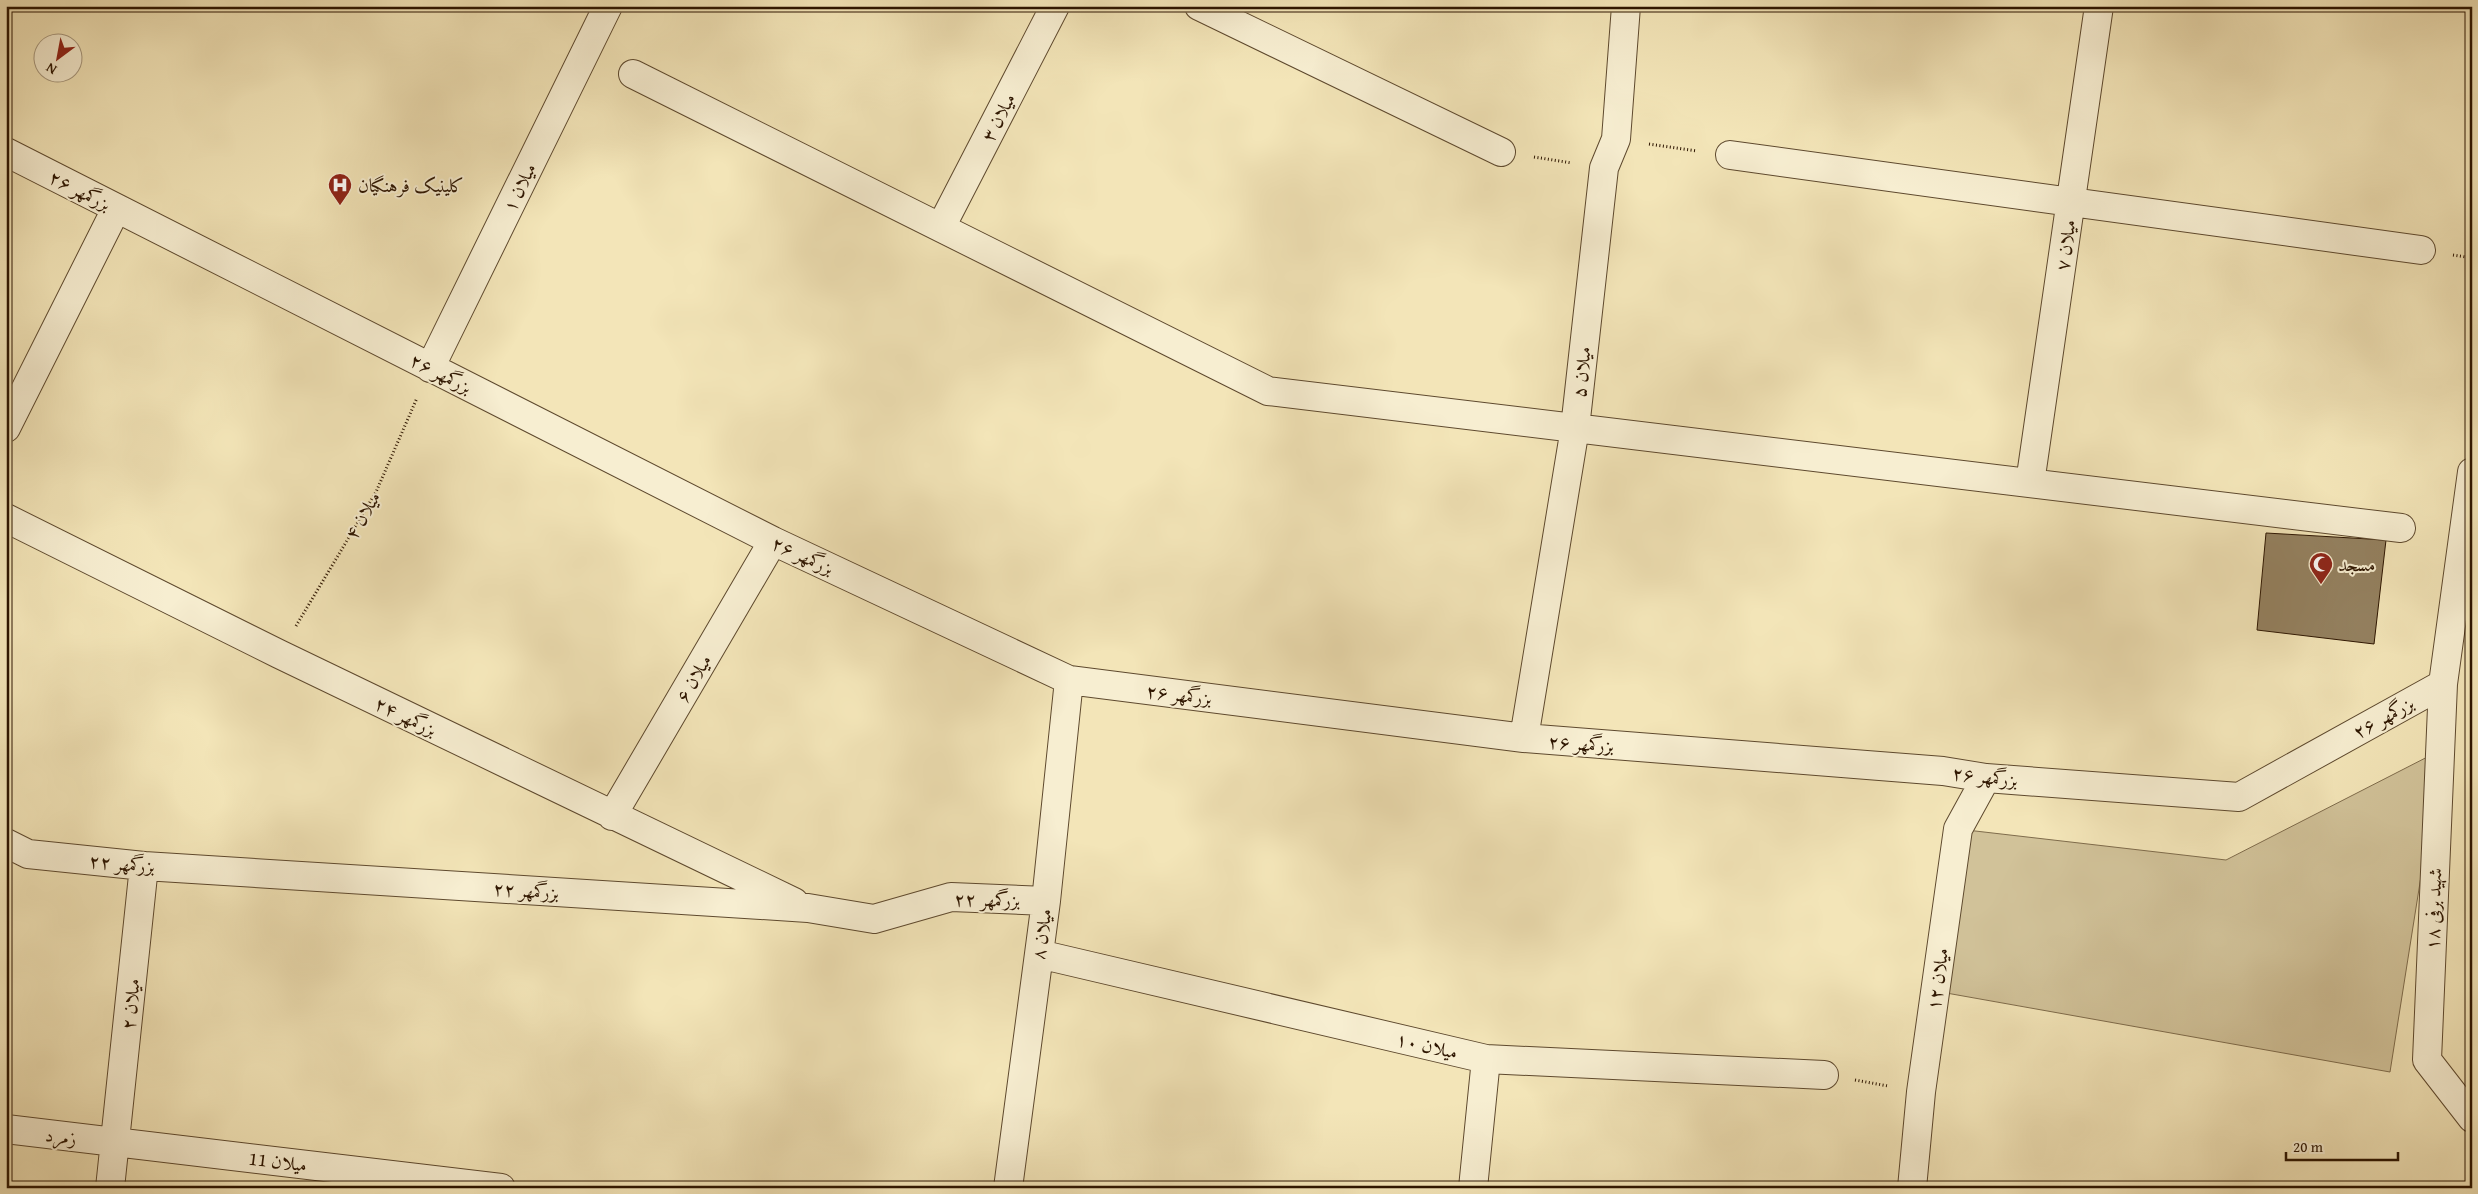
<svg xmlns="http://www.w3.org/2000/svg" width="2478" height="1194" viewBox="0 0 2478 1194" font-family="'Gentium Book Plus',Amiri,serif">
<rect width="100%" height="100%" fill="#f3e5b8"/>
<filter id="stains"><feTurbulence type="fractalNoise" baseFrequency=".004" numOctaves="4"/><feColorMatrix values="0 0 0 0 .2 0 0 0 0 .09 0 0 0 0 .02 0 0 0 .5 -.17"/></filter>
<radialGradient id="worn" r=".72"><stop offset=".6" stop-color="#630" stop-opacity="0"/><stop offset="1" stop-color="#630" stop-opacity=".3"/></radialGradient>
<path fill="#d1c299" stroke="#7f6c4c" d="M2441,750L2390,1072L1935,991L1958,829L2226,860Z"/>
<path fill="#948160" stroke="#2d1500" d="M2266,533L2386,540L2374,644L2257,630Z"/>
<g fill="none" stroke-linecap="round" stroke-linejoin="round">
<g stroke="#5e492e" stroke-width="30">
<path id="street" d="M1199,6L1501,152
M633,74L1268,391L2401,528
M6,152L773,541L1069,680L1524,738L1943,771L1986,778L2239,797L2443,684
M1730,155L2421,250
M941,227L1055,6
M430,368L608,6
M6,428L116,209
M2472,472L2443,684L2427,1060L2472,1118
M2030,483L2099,6
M6,518L279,654L794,902
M1524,738L1575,428L1604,168L1616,139L1626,6
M612,816L773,541
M6,843L28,854L144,866L808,908L874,919L951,897L1046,901
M1039,954L1486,1059L1824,1075
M6,1129L501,1188
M110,1188L144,866
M1008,1188L1046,901L1069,680
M1473,1188L1486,1059
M1912,1188L1921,1092L1958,829L1986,778"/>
</g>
<path stroke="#2d1500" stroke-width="3" stroke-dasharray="1 2.5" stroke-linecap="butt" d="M1649,144L1697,151
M1534,157L1572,163
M2453,255L2472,258
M296,626L376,492L417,398
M1855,1080L1888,1086"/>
<use href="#street" stroke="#f7eed1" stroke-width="28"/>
</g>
<defs>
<g id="hospital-pin" transform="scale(1.25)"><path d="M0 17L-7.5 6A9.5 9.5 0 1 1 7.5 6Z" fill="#8f2418" stroke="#f7eed1"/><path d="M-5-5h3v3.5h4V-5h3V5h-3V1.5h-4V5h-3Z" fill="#fff"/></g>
<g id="mosque-pin" transform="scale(1.25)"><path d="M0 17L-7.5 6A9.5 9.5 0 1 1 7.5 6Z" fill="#8f2418" stroke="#f7eed1"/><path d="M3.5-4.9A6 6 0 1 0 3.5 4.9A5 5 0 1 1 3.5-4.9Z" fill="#fff"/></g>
</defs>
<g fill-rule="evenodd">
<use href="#hospital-pin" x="340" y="185"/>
<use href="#mosque-pin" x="2321" y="564"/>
</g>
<g text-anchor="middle" stroke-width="4" stroke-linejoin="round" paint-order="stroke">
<g font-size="19" fill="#2d1500" stroke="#f7eed1">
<text transform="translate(998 117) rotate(-63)" y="7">میلان ۳</text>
<text transform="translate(519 187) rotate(-64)" y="7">میلان ۱</text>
<text transform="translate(80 190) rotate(27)" y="7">بزرگمهر ۲۶</text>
<text transform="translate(2065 245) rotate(-82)" y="7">میلان ۷</text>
<text transform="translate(1581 372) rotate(-84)" y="7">میلان ۵</text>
<text transform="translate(441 373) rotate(27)" y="7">بزرگمهر ۲۶</text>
<text transform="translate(362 515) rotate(-60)" y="7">میلان ۴</text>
<text transform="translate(803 555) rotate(25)" y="7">بزرگمهر ۲۶</text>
<text transform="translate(693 678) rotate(-60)" y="7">میلان ۶</text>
<text transform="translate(1179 694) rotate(7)" y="7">بزرگمهر ۲۶</text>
<text transform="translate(406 716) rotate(26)" y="7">بزرگمهر ۲۴</text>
<text transform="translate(2383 717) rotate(-29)" y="7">بزرگمهر ۲۶</text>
<text transform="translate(1581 743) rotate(4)" y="7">بزرگمهر ۲۶</text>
<text transform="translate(1985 776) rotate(7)" y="7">بزرگمهر ۲۶</text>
<text transform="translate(122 863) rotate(5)" y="7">بزرگمهر ۲۲</text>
<text transform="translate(526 890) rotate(4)" y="7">بزرگمهر ۲۲</text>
<text transform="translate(987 899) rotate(1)" y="7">بزرگمهر ۲۲</text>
<text transform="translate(2433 909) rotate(-88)" y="7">شهید برفی ۱۸</text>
<text transform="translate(1041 934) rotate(-82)" y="7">میلان ۸</text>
<text transform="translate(1937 979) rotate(-82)" y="7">میلان ۱۲</text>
<text transform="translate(130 1004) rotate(-84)" y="7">میلان ۲</text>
<text transform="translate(1427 1045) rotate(13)" y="7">میلان ۱۰</text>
<text transform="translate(61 1136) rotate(7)" y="7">زمرد</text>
<text transform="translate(278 1161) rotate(7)" y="7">میلان 11</text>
</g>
<g font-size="19" fill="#2d1500" stroke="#f7eed1" text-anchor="start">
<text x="358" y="192">کلینیک فرهنگیان</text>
<text x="2338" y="571">مسجد</text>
</g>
</g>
<rect width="2478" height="1194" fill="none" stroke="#f3e5b8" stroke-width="25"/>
<rect x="8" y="8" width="2463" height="1179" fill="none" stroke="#2d1500" stroke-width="2.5"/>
<rect x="12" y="12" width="2453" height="1169" fill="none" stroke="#2d1500"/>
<g transform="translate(58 58) rotate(212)"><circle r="24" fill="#f7eed1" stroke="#a6977d"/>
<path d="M0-4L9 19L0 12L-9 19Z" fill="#8f2418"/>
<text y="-8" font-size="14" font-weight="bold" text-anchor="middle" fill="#2d1500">N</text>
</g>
<path d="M2286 1152v8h112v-8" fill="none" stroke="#2d1500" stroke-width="2.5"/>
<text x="2293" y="1152" font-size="15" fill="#2d1500" stroke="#f7eed1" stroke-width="4" paint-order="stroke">20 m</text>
<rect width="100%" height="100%" filter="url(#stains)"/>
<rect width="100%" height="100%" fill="url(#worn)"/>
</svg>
